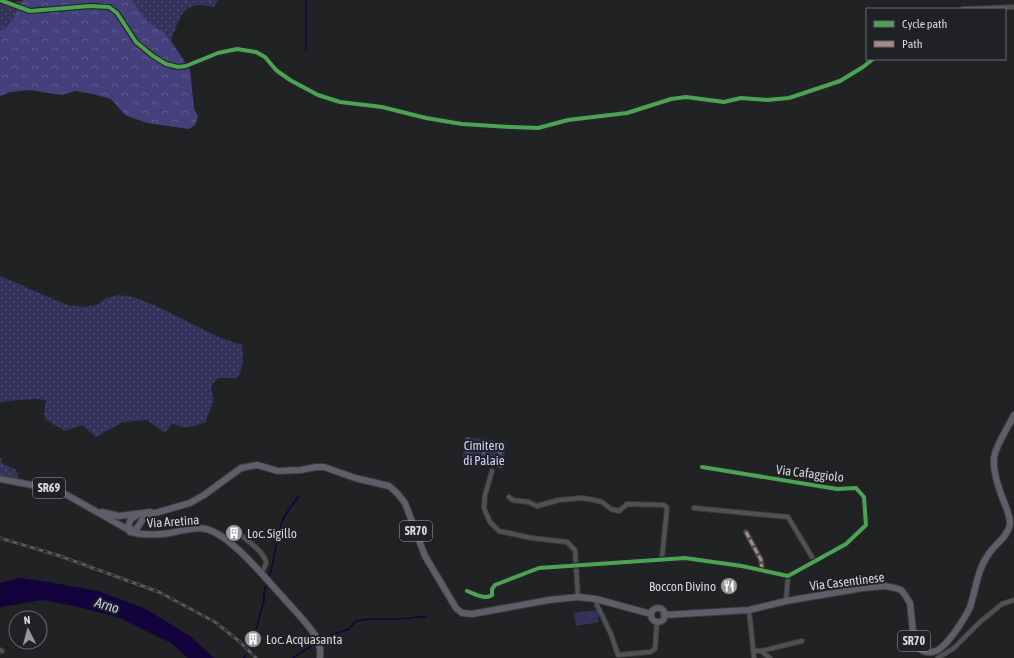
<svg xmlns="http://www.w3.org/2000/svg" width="1014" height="658" viewBox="0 0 1014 658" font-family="'Asap Condensed',sans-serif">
<defs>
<pattern id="grass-dots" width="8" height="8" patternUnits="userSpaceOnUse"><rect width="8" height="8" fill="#33325b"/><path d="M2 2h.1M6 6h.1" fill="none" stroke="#504f72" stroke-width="1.8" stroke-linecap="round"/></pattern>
<pattern id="forest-crowns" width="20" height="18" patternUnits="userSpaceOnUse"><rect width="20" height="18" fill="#44407c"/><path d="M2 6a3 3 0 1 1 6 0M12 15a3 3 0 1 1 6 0" fill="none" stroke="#5e5b8e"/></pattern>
<pattern id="cemetery-stones" width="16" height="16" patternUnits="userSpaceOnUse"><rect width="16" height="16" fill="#33325b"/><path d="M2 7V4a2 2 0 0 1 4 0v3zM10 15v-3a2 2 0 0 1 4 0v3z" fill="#504f72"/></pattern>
</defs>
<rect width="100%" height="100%" fill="#212224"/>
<path fill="url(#grass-dots)" d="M0,0H8V3L21,1C16,13 12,25 0,31Z
M132,0H218L214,7C181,0 181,16 171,41L163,31L148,23Z
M0,276L67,305L84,307L97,305L107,298L118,295L134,297L160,308L218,337L242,345C243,356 244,368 237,378H218C205,390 215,389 213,401C212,406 207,416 206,422C192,427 186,430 172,423L165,433L147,420L123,422L96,437L82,425L65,431L45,419L44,413L46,400C30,397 16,401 0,402Z
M0,458H2V463C13,470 16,464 19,480L0,475Z"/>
<path fill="url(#forest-crowns)" d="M24,0H132L148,23L163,31L171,41L190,70L194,108L198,117L195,125L189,129L147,123L125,115L111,99L93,94L76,91L61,95L30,90L10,92L0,96V31C12,25 16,13 21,1Z"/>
<path fill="url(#cemetery-stones)" d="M465,437L506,442L503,468L462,463Z"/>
<path fill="#33325b" d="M597,610L599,622L576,626L574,613Z"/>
<path fill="#12033c" d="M19,578L49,582L98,591L144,608L190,636L214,658H188L171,643L120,618L83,608L43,600L0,607V583Z"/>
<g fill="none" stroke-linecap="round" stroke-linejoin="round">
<path stroke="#12033c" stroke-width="1.5" d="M306,0V49
M268,579C276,561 274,540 282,522C285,513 293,504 299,496
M256,629L264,601V591L267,583
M319,641L326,637L349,629L356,621C372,617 385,620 400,619C410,619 415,616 426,617
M244,658L246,655
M293,658L316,643"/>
<g stroke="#3c3c3e" stroke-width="6">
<path id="minor" d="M0,0L30,11L90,6L109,7L117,13L136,42L153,56L166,64L178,67L186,66L218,53L237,49L256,52L265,57L276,70L290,80L318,95L340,102L382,107L426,118L462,124L512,127L538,128L568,120L627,113L671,99L686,97L724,102L741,98L767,100L789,98L840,81L863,67L873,59
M963,9L1014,7
M492,471L485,495L484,508L490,522L499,531L532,538L567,542L575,550L578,597
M509,497L513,500L528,502L537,506L559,500L582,498L594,500L602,502L611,509L619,511L627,504L664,505L667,508L662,558
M694,508L788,517L815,562
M746,532L761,560L762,570
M242,536C249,542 264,552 266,562C266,566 263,570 261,573
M467,591C475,594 485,600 492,595V589L495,585L539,568L685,558L742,566L788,576L846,544L866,525L864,497L856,488L837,489L702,467
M596,599L597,605L611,634L618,655L650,652L655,649L657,622
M786,601L788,576
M749,610L754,658
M0,650L2,651
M753,651H761L770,658
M761,651L802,641
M938,658L954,648L980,622L1002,604L1014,600"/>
</g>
<g stroke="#3c3c3e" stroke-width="8">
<path id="primary" d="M0,479L53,489L67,495L134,533C146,535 158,535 170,533C182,531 194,526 206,529C232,536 263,576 281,595C292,608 305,620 315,635C319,642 321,650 320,658
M102,512L119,516L150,512
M130,532L137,528L145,516L190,503L204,495L241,468L257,465L278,471L301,470L316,467H324L355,478L389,486L397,493L405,503L425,556L456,608L462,613L472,614L549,600L578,597L596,599L651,614
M130,532C127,523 130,518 138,515
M651 615a7 7 0 1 1 14 0a7 7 0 1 1-14 0Z
M664,615L749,610L786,601L863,588L885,586L895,588L901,590L905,595L910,603L914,641C920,654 933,656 943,646C951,639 969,613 971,604C976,587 978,569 988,555C994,544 1009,537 1010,523C1010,514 1004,503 1001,494C997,483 993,471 994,459C994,448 1009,426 1014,415"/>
</g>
<use href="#minor" stroke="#515153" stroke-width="4"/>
<use href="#primary" stroke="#5f5e68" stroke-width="6"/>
<g stroke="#58585a" stroke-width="3">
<path id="rail" d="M0,538L60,556L159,592L215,622L240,642L256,658"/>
</g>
<use href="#rail" stroke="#202125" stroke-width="1.5" stroke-dasharray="4.5" stroke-linecap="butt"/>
<path stroke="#a88b81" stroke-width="3" stroke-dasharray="6 3" stroke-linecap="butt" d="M746,532L761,560L762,570"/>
<g stroke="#202125" stroke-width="6">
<path id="cycleway" d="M0,0L30,11L90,6L109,7L117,13L136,42L153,56L166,64L178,67L186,66L218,53L237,49L256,52L265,57L276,70L290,80L318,95L340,102L382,107L426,118L462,124L512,127L538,128L568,120L627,113L671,99L686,97L724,102L741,98L767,100L789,98L840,81L863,67L873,59
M467,591C475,594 485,600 492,595V589L495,585L539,568L685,558L742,566L788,576L846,544L866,525L864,497L856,488L837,489L702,467"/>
</g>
<use href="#cycleway" stroke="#4ca352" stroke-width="4"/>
</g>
<defs>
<g id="building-disc" transform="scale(0.9)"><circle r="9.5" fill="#97989a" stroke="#202125"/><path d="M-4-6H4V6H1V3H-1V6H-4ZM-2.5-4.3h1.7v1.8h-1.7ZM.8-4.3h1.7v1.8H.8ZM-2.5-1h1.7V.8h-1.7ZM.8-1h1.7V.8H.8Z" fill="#fff"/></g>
<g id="restaurant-disc" transform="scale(0.9)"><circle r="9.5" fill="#97989a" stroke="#202125"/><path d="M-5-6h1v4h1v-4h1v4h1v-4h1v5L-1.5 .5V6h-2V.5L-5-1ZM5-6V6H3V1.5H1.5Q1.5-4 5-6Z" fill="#fff"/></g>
</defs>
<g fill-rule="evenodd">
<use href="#building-disc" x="234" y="533"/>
<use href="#restaurant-disc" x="729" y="586"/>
<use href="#building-disc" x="253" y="639"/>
</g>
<g text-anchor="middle" stroke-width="4" stroke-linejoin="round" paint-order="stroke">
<g fill="#202125" stroke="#a0a0a4" stroke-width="1">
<rect x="33" y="478" width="32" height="20" rx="3"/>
<rect x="400" y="521" width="32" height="20" rx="3"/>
<rect x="898" y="631" width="32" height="20" rx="3"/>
</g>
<g font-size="12" font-weight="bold" fill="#d7d7da">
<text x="49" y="492">SR69</text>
<text x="416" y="535">SR70</text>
<text x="914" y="645">SR70</text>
</g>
<g font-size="13" fill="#d1d3fc" stroke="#202125">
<text x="484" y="450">Cimitero<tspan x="484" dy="15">di Palaie</tspan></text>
</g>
<g font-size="13" fill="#d7d7da" stroke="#202125">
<text transform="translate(810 473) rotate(7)" y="5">Via Cafaggiolo</text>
<text transform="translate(173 521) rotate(-4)" y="5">Via Aretina</text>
<text transform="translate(847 581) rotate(-7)" y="5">Via Casentinese</text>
</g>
<g font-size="13" fill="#d7d7da" stroke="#202125" text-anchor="start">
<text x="247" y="538">Loc. Sigillo</text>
<text x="716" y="591" text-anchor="end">Boccon Divino</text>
<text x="266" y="644">Loc. Acquasanta</text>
</g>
<g font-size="14" font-style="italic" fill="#c9cbf3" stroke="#202125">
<text transform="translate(107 605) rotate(17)" y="5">Arno</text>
</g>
</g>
<rect x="866" y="8" width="140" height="52" fill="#202125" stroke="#696a6d"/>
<rect x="874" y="21" width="20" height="6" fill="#4ca352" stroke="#696a6d"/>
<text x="902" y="28" font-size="12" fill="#d7d7da">Cycle path</text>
<rect x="874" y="41" width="20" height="6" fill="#a88b81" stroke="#696a6d"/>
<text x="902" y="48" font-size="12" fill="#d7d7da">Path</text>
<g transform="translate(28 630) rotate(354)"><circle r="19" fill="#202125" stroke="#696a6d"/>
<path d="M0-3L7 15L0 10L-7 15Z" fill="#97989a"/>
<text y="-6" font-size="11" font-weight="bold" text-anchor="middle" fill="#d7d7da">N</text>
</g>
</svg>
